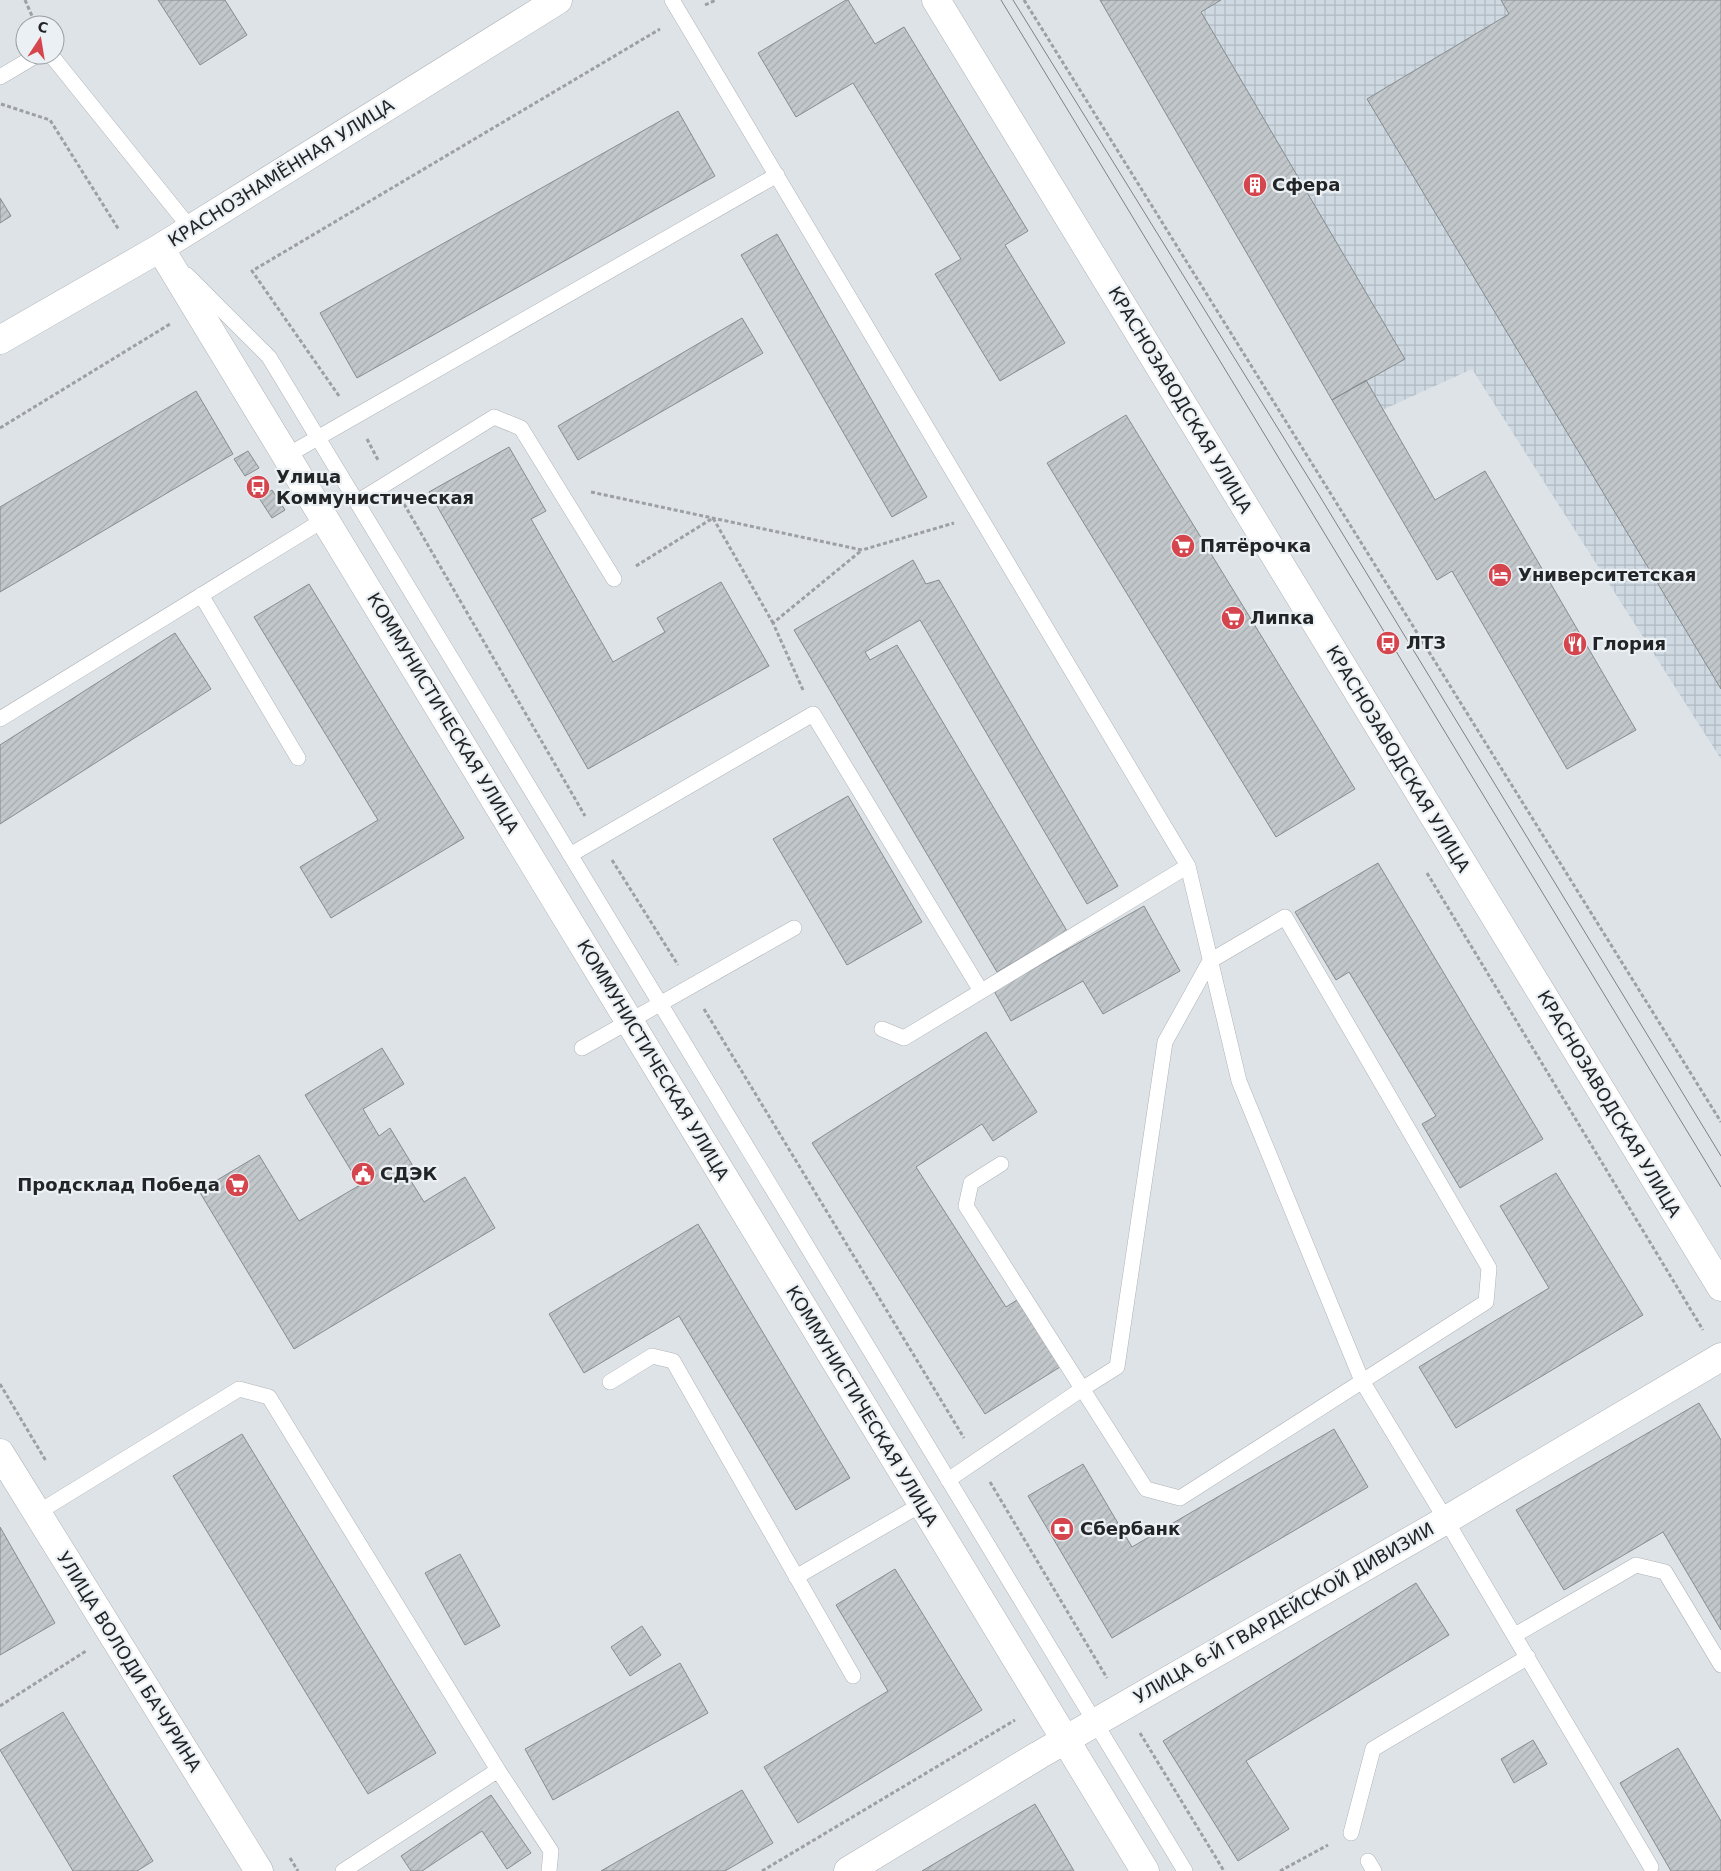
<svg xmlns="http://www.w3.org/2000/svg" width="1721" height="1871" viewBox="0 0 1721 1871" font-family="'DejaVu Sans',sans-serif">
<defs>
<pattern id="industrial-grid" width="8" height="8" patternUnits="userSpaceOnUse" patternTransform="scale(1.25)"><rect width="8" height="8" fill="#ced9e2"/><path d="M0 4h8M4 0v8" fill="none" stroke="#b1bac2"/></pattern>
<pattern id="building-hatch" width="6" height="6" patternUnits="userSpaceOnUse" patternTransform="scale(1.25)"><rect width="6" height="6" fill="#c2c7cb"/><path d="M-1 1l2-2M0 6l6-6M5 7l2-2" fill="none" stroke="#a6abae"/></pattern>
</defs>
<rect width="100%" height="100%" fill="#dee3e7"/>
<path fill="url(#industrial-grid)" d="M1150,0H1721V759L1472,369L1367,417Z"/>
<path fill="url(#building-hatch)" stroke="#878c8f" d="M158,0H225L247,35L200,65Z
M846,0H848L875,44L904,27L1028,231L1005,245L1065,343L1000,381L935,274L961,259L853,83L796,117L758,53Z
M1100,0H1221L1201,12L1405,359L1332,400Z
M1501,0H1721V689L1367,99L1509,14Z
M678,111L715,176L357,378L320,313Z
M0,198L11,216L0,223Z
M777,234L927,497L892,517L741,255Z
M742,318L763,353L578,460L558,426Z
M1366,380L1435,500L1485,471L1636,730L1567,769L1452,571L1437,580L1332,400Z
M196,391L233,454L0,592V507Z
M1126,415L1355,789L1276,837L1047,463Z
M509,447L546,511L531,519L613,662L665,632L657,618L721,582L769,666L588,769L429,492Z
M248,451L259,468L245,476L234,459Z
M272,490L285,510L272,518L259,498Z
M913,560L926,584L939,580L1118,886L1087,904L920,620L865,652L870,660L897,645L1067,931L997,972L794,630Z
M309,584L464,838L331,918L300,867L378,820L254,617Z
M175,633L211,689L0,824V745Z
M848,796L922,922L847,965L773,839Z
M1378,863L1543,1139L1460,1188L1422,1124L1436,1116L1349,972L1336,980L1295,912Z
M1144,906L1180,971L1103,1014L1083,981L1011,1021L994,991Z
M986,1032L1037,1112L993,1141L982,1124L916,1167L1006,1307L1017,1300L1060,1367L985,1414L812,1143Z
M382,1048L404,1084L363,1109L379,1136L390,1128L419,1176L411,1181L424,1202L465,1177L495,1228L294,1349L199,1191L259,1155L299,1221L360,1185L305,1095Z
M1556,1173L1643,1315L1456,1428L1419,1367L1549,1288L1500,1206Z
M698,1224L850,1478L796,1510L679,1316L584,1373L549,1314Z
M1699,1403L1721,1440V1630L1663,1532L1564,1590L1516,1510Z
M1334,1429L1368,1487L1112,1638L1028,1496L1083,1464L1132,1547Z
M242,1434L436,1753L368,1794L173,1476Z
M0,1527L55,1623L0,1655Z
M460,1554L500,1626L465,1645L425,1573Z
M895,1569L982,1710L798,1823L764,1767L888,1691L836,1605Z
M1416,1583L1449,1635L1246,1761L1289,1829L1238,1861L1163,1741Z
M642,1626L661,1655L630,1676L611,1647Z
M680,1663L708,1713L553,1800L525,1749Z
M63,1712L153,1861L137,1871H73L0,1750Z
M1533,1740L1547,1764L1514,1783L1501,1759Z
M1678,1748L1721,1821V1871H1671L1620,1783Z
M742,1790L773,1843L725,1871H601Z
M491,1795L531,1853L507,1869L482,1831L422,1871H411L401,1856Z
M1035,1804L1074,1871H922Z"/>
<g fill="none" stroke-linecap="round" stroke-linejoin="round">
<g stroke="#afb3b7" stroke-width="16">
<path id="service" d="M672,0L1188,866L1239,1081L1362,1381L1446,1520L1651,1867
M51,55L191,229
M0,77L37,55
M187,275L269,357L1185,1871
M286,456L777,175
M357,502L494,417L521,428L614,579
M201,595L298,758
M0,719L325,519
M570,855L813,714L981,991
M882,1029L904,1038L1188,866
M582,1048L794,928
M610,1382L652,1356L673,1361L853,1676
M948,1480L1082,1389L1117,1367L1165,1042L1210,961L1285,917L1489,1268L1486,1302L1180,1498L1146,1489L966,1206L971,1183L1001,1164
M37,1513L239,1389L269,1397L498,1770L343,1871
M796,1577L922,1504
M1515,1635L1636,1565L1665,1572L1721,1665
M498,1770L551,1851L549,1871
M1351,1833L1373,1749L1528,1657
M1368,1861L1374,1871"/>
</g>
<g stroke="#afb3b7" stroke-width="29">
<path id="minor" d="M160,248L1145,1871
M0,340L160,248L558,0
M0,1453L259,1871
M848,1871L1039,1755L1446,1520L1721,1357"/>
</g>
<g stroke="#afb3b7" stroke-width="29">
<path id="tertiary" d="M936,0L1721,1287"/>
</g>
<path stroke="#9ca0a3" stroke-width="3" stroke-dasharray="4 2.5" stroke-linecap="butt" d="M25,0L36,25
M1024,0L1721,1122
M705,5L716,0
M1,104L50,120L119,230
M339,396L252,271L660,29
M0,428L170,324
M367,439L378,460
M591,492L862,550L954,523
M404,504L585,816
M636,566L713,518L773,623
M803,690L773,623L862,550
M612,860L678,965
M1427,873L1703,1330
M704,1009L964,1438
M0,1384L46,1461
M990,1482L1107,1678
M0,1706L86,1651
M1140,1733L1224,1871
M290,1858L298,1871
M762,1871L1015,1720
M1280,1871L1328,1845"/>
<use href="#service" stroke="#fff" stroke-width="15"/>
<use href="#minor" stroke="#fff" stroke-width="28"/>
<use href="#tertiary" stroke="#fff" stroke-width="28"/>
<path stroke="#7e8284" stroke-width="1" d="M1001,0L1721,1187
M1013,0L1316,490L1721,1156"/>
</g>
<defs>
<g id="building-disc" transform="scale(1.25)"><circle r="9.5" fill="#d5454d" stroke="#ebf0f4"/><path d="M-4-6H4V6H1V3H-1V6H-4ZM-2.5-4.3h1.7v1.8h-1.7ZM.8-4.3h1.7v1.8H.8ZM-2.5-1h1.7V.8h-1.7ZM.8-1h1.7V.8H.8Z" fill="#fff"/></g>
<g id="bus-disc" transform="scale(1.25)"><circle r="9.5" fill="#d5454d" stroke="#ebf0f4"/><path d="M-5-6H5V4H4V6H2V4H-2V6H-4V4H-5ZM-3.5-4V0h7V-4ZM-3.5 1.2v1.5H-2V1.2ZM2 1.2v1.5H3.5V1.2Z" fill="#fff"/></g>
<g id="supermarket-disc" transform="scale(1.25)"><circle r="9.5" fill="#d5454d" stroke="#ebf0f4"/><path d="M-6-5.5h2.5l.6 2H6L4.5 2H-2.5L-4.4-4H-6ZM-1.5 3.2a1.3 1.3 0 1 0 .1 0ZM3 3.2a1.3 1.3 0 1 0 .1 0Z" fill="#fff"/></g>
<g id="hotel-disc" transform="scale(1.25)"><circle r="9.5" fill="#d5454d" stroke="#ebf0f4"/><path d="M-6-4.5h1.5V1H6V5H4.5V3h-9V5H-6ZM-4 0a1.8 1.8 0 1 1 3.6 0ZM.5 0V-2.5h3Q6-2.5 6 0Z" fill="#fff"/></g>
<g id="restaurant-disc" transform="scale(1.25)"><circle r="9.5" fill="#d5454d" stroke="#ebf0f4"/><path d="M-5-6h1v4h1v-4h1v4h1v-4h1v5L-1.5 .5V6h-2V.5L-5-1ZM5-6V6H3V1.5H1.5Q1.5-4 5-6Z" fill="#fff"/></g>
<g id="civic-disc" transform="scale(1.25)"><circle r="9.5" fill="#d5454d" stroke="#ebf0f4"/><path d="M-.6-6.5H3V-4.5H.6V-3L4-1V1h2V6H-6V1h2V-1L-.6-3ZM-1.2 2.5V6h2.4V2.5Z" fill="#fff"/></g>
<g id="bank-disc" transform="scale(1.25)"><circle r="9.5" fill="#d5454d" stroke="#ebf0f4"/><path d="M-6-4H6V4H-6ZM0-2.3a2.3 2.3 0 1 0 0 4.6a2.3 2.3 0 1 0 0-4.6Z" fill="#fff"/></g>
</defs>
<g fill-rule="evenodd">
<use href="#building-disc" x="1255" y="185"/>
<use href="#bus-disc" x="258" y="487"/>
<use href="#supermarket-disc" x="1183" y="546"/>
<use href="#hotel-disc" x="1500" y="575"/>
<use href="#supermarket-disc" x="1233" y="618"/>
<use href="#bus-disc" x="1388" y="643"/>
<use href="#restaurant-disc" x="1575" y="644"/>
<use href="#civic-disc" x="363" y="1174"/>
<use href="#supermarket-disc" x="237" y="1185"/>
<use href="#bank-disc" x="1062" y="1529"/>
</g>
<g text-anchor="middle" stroke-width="4.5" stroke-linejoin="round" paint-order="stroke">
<g font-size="18" fill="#222425" stroke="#ebf0f4">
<text transform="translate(281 173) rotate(-32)" y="6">КРАСНОЗНАМЁННАЯ УЛИЦА</text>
<text transform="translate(1180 400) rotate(59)" y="6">КРАСНОЗАВОДСКАЯ УЛИЦА</text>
<text transform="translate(443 713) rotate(59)" y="6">КОММУНИСТИЧЕСКАЯ УЛИЦА</text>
<text transform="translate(1398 759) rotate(59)" y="6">КРАСНОЗАВОДСКАЯ УЛИЦА</text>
<text transform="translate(653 1060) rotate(59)" y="6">КОММУНИСТИЧЕСКАЯ УЛИЦА</text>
<text transform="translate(1609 1104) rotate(59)" y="6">КРАСНОЗАВОДСКАЯ УЛИЦА</text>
<text transform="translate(862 1406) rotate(59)" y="6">КОММУНИСТИЧЕСКАЯ УЛИЦА</text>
<text transform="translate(1284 1613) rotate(-30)" y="6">УЛИЦА 6-Й ГВАРДЕЙСКОЙ ДИВИЗИИ</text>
<text transform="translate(129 1662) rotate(58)" y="6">УЛИЦА ВОЛОДИ БАЧУРИНА</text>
</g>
<g font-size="18" font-weight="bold" fill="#222425" stroke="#ebf0f4" text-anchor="start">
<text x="1272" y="191">Сфера</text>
<text x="276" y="483">Улица<tspan x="276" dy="21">Коммунистическая</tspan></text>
<text x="1200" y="552">Пятёрочка</text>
<text x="1518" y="581">Университетская</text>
<text x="1250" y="624">Липка</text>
<text x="1406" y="649">ЛТЗ</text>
<text x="1592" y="650">Глория</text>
<text x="380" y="1180">СДЭК</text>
<text x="220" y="1191" text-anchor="end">Продсклад Победа</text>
<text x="1080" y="1535">Сбербанк</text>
</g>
</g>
<g transform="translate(40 40) rotate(12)"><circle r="24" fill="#ebf0f4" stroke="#9b9ea1"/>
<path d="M0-4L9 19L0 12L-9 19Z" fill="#d5454d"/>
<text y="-8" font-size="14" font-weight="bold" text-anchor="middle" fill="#222425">С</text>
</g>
</svg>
